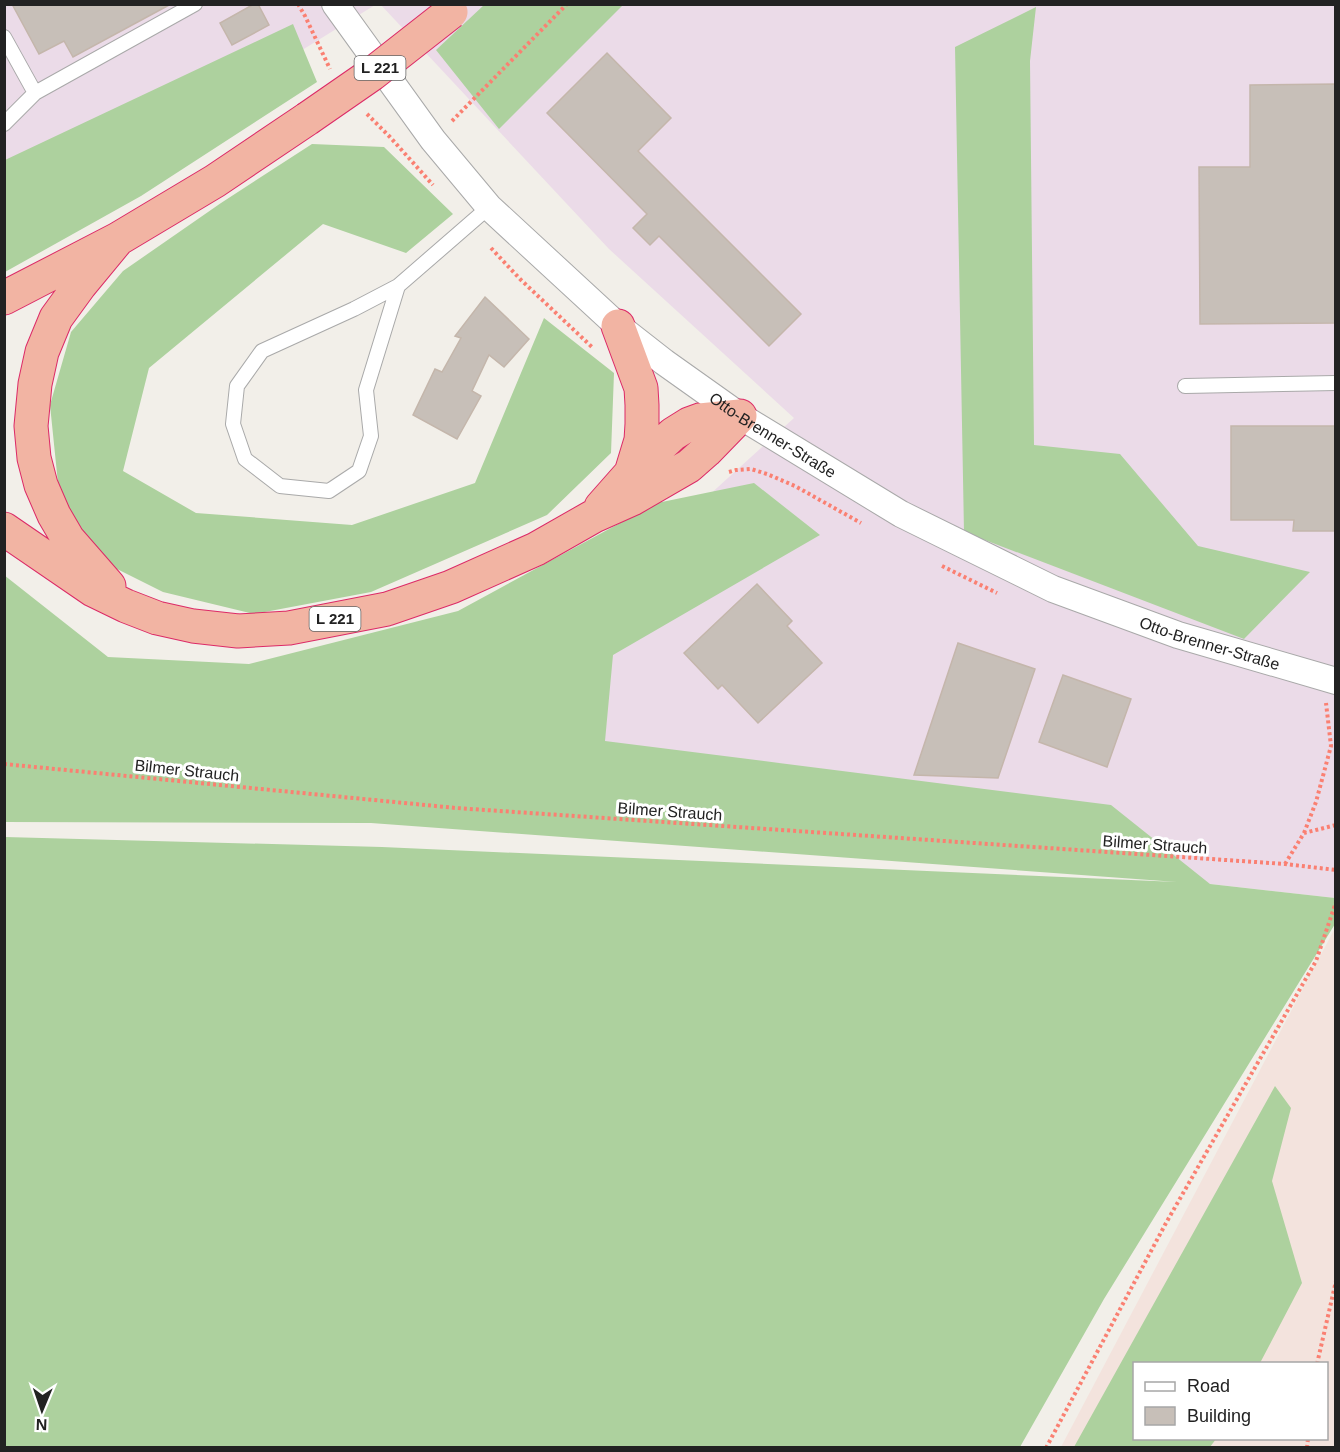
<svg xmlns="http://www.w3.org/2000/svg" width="1340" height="1452" viewBox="0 0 1340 1452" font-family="Arial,sans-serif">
<rect width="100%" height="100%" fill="#f2efe9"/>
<path fill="#ebdbe8" d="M4,5H375L17,226L5,231Z
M381,5H1335V898L1210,884L544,759L554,636L794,418L609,249Z"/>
<path fill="#f3e3dd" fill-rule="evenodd" d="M1335,928V1447H1061ZM1134,1364H1326V1438H1134Z"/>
<path fill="#add19e" d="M484,5V4L623,5L499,129L436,50Z
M1036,7L1030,61L1034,445L1120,454L1198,546L1310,572L1244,639L964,532L955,47Z
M293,24L317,82L141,196L5,272V160Z
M312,144L384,147L453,214L406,253L323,224L149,368L123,471L196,513L352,525L475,483L544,318L614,373L611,453L547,515L371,592L254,614L163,592L103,562L59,493L50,405L71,332L123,271L221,203Z
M754,483L820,535L613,655L605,741L1111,805L1210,884L1335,898V924L1104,1299L1020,1447H5V837L382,847L1177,882L371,823L5,822L4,575L108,657L249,664L458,611L657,503Z
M1275,1086L1291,1108L1272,1181L1302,1283L1260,1363L1134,1364V1438L1216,1439L1210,1447H1074Z"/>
<path fill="#c7bfb8" stroke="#c4b6ab" stroke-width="1.5" d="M12,4H171L73,57L64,41L39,54Z
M254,4H258L269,25L232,45L220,23Z
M607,53L671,118L638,151L801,314L769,346L659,236L650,245L633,228L647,214L547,113Z
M1336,84V323L1200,324L1199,167H1250V85Z
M485,297L529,339L504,367L489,355L472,391L481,396L457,439L413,415L435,369L442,372L461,338L455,336Z
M1231,426H1336V531H1293L1294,520H1231Z
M757,584L792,621L787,626L822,663L758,723L722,685L718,689L684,653Z
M958,643L1035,669L998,778L914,775Z
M1063,675L1131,699L1107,767L1039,742Z"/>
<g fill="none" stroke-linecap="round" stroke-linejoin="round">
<g stroke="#a9a9a9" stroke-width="16">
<path id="service" d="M4,37L35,93
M4,124L35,93L195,4
M398,286L354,309L262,351L237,386L233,424L245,459L280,486L329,491L359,471L371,436L366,390L398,286L489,207
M1185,386L1336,383"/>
</g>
<g stroke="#a9a9a9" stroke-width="28">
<g id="minor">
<path id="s1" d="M335,4L433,140L489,207L618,326L664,362L740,416L901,514L1053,589L1178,635L1336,681"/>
</g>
</g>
<g stroke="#dc2a67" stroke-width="35">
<path id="trunk" d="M4,298L118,239L215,181L307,119
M618,326L641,388L642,405V424L641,440L631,473
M601,507L631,473L673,434L689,424L700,420L740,416
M4,529L93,590L126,606L157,618L193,626L238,631L289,628L387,609L451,587L536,549L594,516L632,499L689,466L706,451L740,416
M109,586L68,539L54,515L41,485L34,458L31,426L35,384L42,352L56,318L80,285L118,239"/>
</g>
<path stroke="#fa8072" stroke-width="4" stroke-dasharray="3 3" stroke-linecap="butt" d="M298,4L305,16L330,69
M367,114L390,137L433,185
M452,121L567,4
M491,248L520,279L593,348
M729,472L736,470L751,469L767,474L795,486L861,523
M942,566L997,593
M4,764L456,808L1285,864L1336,870
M1304,833L1316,802L1331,746L1326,703
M1285,864L1304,833L1336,825
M1317,1364L1336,1281
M1046,1448L1166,1223L1316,961L1336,902
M1307,1448L1308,1438"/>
<use href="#service" stroke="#fff" stroke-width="14"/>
<use href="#minor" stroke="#fff" stroke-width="26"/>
<use href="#trunk" stroke="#f2b4a3" stroke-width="33"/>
<g stroke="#dc2a67" stroke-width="35" stroke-linecap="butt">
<path id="trunk-bridge" d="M307,119L372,74L451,12"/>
</g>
<use href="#trunk-bridge" stroke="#f2b4a3" stroke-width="33"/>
</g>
<g text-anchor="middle" stroke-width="6" stroke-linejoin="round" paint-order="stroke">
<g fill="#fff" stroke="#646464" stroke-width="1.5">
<rect x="354.5" y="56" width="51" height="24" rx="4.5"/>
<rect x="309.5" y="607" width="51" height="24" rx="4.5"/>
</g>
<g font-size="15" font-weight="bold" fill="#222">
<text x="380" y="73">L 221</text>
<text x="335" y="624">L 221</text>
</g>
<g font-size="16" fill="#222" stroke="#fff">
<text dy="6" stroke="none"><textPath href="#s1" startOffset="620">Otto-Brenner-Straße</textPath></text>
<text dy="6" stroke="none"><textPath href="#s1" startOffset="1106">Otto-Brenner-Straße</textPath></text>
<text transform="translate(187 770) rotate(6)" y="6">Bilmer Strauch</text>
<text transform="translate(670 811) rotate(4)" y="6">Bilmer Strauch</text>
<text transform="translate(1155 844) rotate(4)" y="6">Bilmer Strauch</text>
</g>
</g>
<rect width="1340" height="1452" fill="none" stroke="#222222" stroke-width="12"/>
<rect x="1133" y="1362" width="195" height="78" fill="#ffffff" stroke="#a7a7a7" stroke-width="1.5"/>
<rect x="1145" y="1382" width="30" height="9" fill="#ffffff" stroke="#a7a7a7" stroke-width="1.5"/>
<text x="1187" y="1392" font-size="18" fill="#222222">Road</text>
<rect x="1145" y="1407" width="30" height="18" fill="#c7bfb8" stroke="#a7a7a7" stroke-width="1.5"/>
<text x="1187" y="1422" font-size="18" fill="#222222">Building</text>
<g transform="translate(42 1410) rotate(182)" stroke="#ffffff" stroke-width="4.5" paint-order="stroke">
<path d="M0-4.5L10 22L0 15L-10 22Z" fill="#222222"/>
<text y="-9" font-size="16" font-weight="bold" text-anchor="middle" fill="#222222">N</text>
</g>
</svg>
